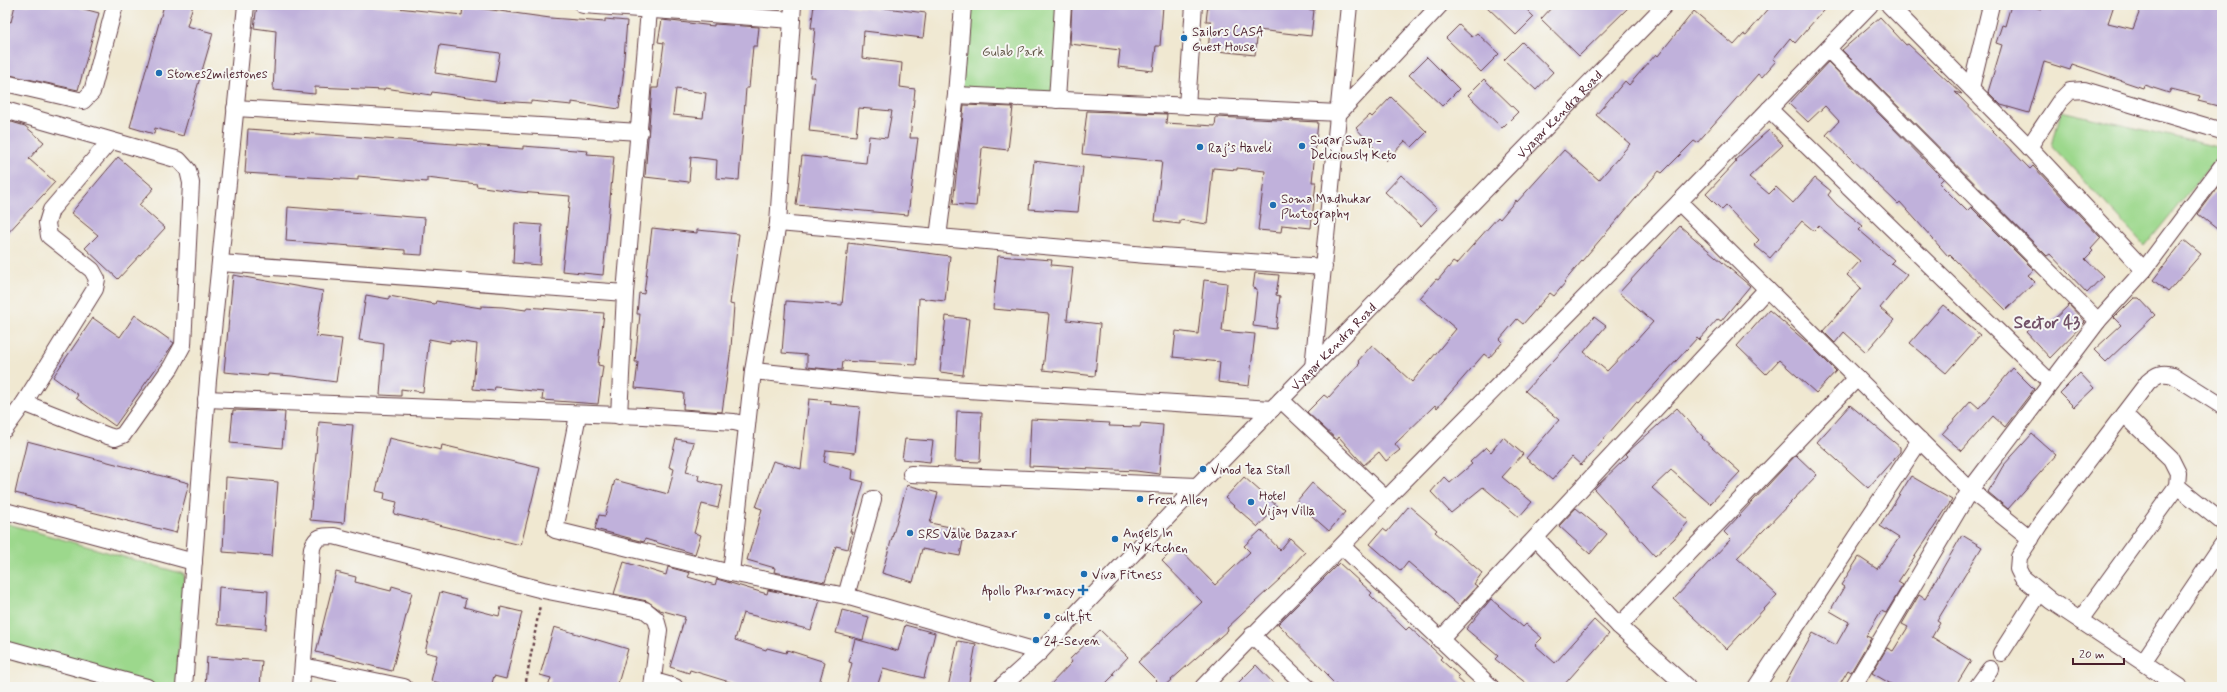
<svg xmlns="http://www.w3.org/2000/svg" width="2227" height="692" viewBox="0 0 2227 692" font-family="Mynerve,sans-serif">
<rect width="100%" height="100%" fill="#f6f6f2"/>
<filter id="ink" filterUnits="userSpaceOnUse"><feTurbulence type="fractalNoise" baseFrequency=".025" numOctaves="2"/><feDisplacementMap in="SourceGraphic" scale="8" xChannelSelector="R" yChannelSelector="G"/><feConvolveMatrix kernelMatrix="1 2 1 2 8 2 1 2 1" color-interpolation-filters="sRGB"/></filter>
<filter id="wash" filterUnits="userSpaceOnUse"><feTurbulence type="fractalNoise" baseFrequency=".012" numOctaves="4" result="noise"/><feDisplacementMap in="SourceGraphic" scale="16" xChannelSelector="R" yChannelSelector="G"/><feGaussianBlur stdDeviation="0.9" result="paint"/><feColorMatrix in="noise" values="0 0 0 0 0 0 0 0 0 0 0 0 0 0 0 0 0 1.4 0 .05"/><feComposite in="paint" operator="in"/></filter>
<g filter="url(#wash)">
<rect width="100%" height="100%" fill="#f0e8d1"/>
<path fill="#9cd88c" stroke="#737c5c" d="M963,5H1063L1057,100L956,95Z
M2061,111L2222,148V151L2145,246L2052,146Z
M5,523L184,574L176,687H105L5,657Z"/>
<g id="blocks">
<path fill="#c0b1db" fill-rule="evenodd" d="M15,5H69L99,13L78,90L5,74V20L11,22Z
M164,5H193L187,26L213,33L183,136L155,128L154,134L130,127Z
M257,5H370L462,15L463,6L550,18L605,22V19L627,21L623,70H624L619,109L572,102V105L531,101V103L497,101L432,92L431,95L385,88L384,90L315,87V94L273,90L276,31L254,28ZM440,45L500,53L495,82L435,73Z
M814,5H842L877,9V7L926,13L923,38L864,31L862,58L902,63L900,87L915,89L910,138H918L908,215L796,205L802,156L866,163L869,136L887,138L892,111L859,108L856,136L809,131L815,77H810L815,28H811Z
M1072,5H1163L1160,46H1156L1153,71L1118,67L1120,50L1070,44Z
M1208,5H1273L1314,10L1311,36L1258,30L1255,55L1208,50L1211,21H1206Z
M1485,5H1522L1534,17L1516,35Z
M1554,5H1631L1579,56L1541,19Z
M1772,5H1828L1795,43L1790,38L1773,59L1776,61L1762,77L1758,74L1697,143L1694,141L1662,173L1659,171L1564,282L1565,283L1554,296L1550,293L1523,324L1517,319L1500,339L1503,342L1489,358L1484,354L1437,408L1435,405L1395,444L1400,450L1386,461L1379,452L1364,465L1339,437L1337,440L1307,412L1324,395L1328,398L1360,363L1358,361L1372,345L1412,382L1456,329L1420,298L1436,279L1438,280L1453,262L1456,264L1498,217L1500,219L1516,200L1517,202L1564,150L1599,180L1630,144L1596,115L1625,81L1629,85L1656,54L1658,56L1694,11L1734,45L1744,34L1746,35Z
M2011,5H2027L2041,9L2042,5H2114L2108,23L2133,29L2142,5H2222V107L2198,101L2200,96L2171,89L2169,93L2144,85L2143,88L2072,64L2070,70L2044,62L2029,113L2001,105L1988,92L2002,45L1996,43L2002,25L2005,26Z
M1880,17L1906,45L1908,44L1962,94L1955,92L2030,169L2033,166L2101,238L2091,249L2093,251L2085,259L2103,276L2087,293L2050,254L2047,256L1842,50Z
M662,20L714,26V24L759,27L757,46H753L749,88H746L739,180L716,178L717,160L691,157L689,182L645,177L652,88H658L664,43L658,42ZM676,89L706,93L703,118L673,115Z
M1459,25L1472,37L1477,33L1499,54L1481,72L1446,38Z
M1522,42L1553,72L1536,90L1504,60Z
M1427,57L1459,89L1442,106L1409,75Z
M1828,62L1943,179L1939,183L1967,211L1971,207L2034,270L2028,275L2035,282L2006,310L1949,254L1948,256L1900,202L1898,204L1826,135L1839,121L1825,106L1808,122L1789,104Z
M1484,79L1518,112L1502,128L1468,95Z
M1391,97L1427,132L1412,147L1405,141L1386,161L1356,128L1370,115L1372,117Z
M964,105L1013,107L1008,150L983,147L982,149L976,206L953,204Z
M1087,111L1167,114L1166,123L1215,126L1216,117L1318,122L1312,182H1316L1311,228L1282,225L1281,232L1258,230L1265,171L1237,168V170L1213,168L1207,224L1180,220V224L1155,221L1162,161L1082,154Z
M5,120L25,126L44,142L29,159L55,182L5,236Z
M248,129L523,149V146L588,151L587,154L614,156L603,275L562,271L570,196L519,192L476,186L477,184L427,178V182L358,176V180L245,173Z
M1769,130L1783,145L1749,177L1769,194L1776,187L1793,203L1815,178L1831,191L1828,195L1837,205L1863,226L1859,230L1894,260L1891,263L1907,275L1880,308L1894,320L1866,352L1844,332L1835,343L1823,331L1861,288L1847,275L1860,261L1819,226L1814,231L1802,221L1770,258L1754,245L1759,240L1726,206L1722,210L1706,194L1737,161L1735,160Z
M118,157L154,188L139,205L165,228L118,279L85,248L98,235L71,213Z
M1034,161L1083,167L1078,212L1029,209Z
M1401,175L1437,209L1421,226L1385,192Z
M2222,182V233L2198,214Z
M288,207L425,218L422,255L405,254V250L286,241Z
M515,223L542,225L540,265L513,263Z
M1680,226L1750,286L1721,321L1718,319L1699,340L1697,338L1638,403L1636,402L1581,465L1572,457L1552,480L1526,458L1559,420L1525,391L1594,317L1606,326L1584,352L1607,371L1635,342L1653,322L1619,293Z
M652,228L697,233V230L739,234L730,304L734,305L731,348L722,412L683,409L684,393L635,388L638,362H635L640,314H637L639,293L644,294Z
M2184,240L2201,254L2168,292L2153,280Z
M848,243L950,256L945,301L919,298L916,365L843,361L842,370L827,369L807,367V355L782,353L786,301L842,305Z
M998,256L1052,260L1051,265L1073,267L1067,320L1100,324L1095,376L1043,370L1049,314L993,309Z
M1255,273L1279,275L1276,295L1280,296L1276,329L1253,326L1257,289L1253,288Z
M233,275L323,291L316,336L342,339L336,382L292,376L268,374V376L224,372Z
M1204,280L1227,283L1222,331L1255,334L1249,386L1218,382L1220,362L1173,357L1176,331L1198,334Z
M366,295L389,299V296L435,304L436,301L481,308V306L503,307L526,310L527,307L604,313L598,365L603,366L598,404L542,400L543,392L495,387L494,391L473,389L477,344L450,340V343L429,339L423,392L401,389V396L380,395L384,344L359,340Z
M2134,298H2139L2155,315L2106,362L2094,350L2121,325L2114,318Z
M1943,305L1980,335L1946,373L1910,343Z
M2069,305L2085,322L2050,358L2026,332L2040,318L2048,325Z
M1769,310L1810,345L1836,371L1816,393L1779,360L1766,374L1737,346Z
M135,315L174,343L115,426L76,398L78,395L53,377L93,318L120,337Z
M946,316L969,319L963,375L940,372Z
M2013,368L2034,389L2005,427L1993,416L1962,451L1942,434L1971,401L1979,408Z
M2080,373L2094,388L2074,407L2060,393Z
M809,399L831,401L830,404L860,407L855,453L826,450L824,462L853,470L852,479L864,482L850,532H852L848,549L836,546L825,582L774,572L775,568L747,560L762,509L756,507L773,461L801,469Z
M1850,405L1900,447V452L1868,488L1817,442Z
M1677,408L1703,437L1702,438L1740,472L1710,504L1671,470L1652,488L1689,521L1674,539L1655,556L1594,489L1628,456L1626,454L1629,451Z
M233,410L285,412L282,448L230,443Z
M957,411L982,412L980,462L955,461Z
M1031,419L1110,423L1109,426L1140,427L1141,423L1163,425L1159,474L1136,471L1029,466Z
M319,422L353,425L344,523L310,520Z
M2032,434L2056,455L2008,509L1988,492L2003,466Z
M1503,437L1523,454L1502,477L1532,502L1519,517L1483,487L1451,513L1431,492L1444,477L1450,483L1472,464L1470,462L1486,447L1491,452Z
M389,438L441,450L442,445L540,468L521,545L394,514L397,502L384,499L385,493L376,491Z
M676,439L694,442L686,472L699,475L698,480L723,486L718,508L702,504L694,533L701,535L695,554L645,539L644,542L595,529L599,515L605,516L615,480L668,494L674,469L669,467Z
M905,439L933,441L930,462L902,459Z
M27,441L189,483L176,533L15,493Z
M1796,455L1817,475L1737,558L1777,595L1727,649L1674,599L1731,539L1724,532Z
M1911,476L1952,500L1898,582L1903,585L1886,613L1881,611L1866,636L1871,638L1851,672L1848,670L1838,687H1783L1813,633L1836,645L1849,622L1830,611L1844,587L1841,585L1859,557L1877,569L1899,538L1880,526Z
M226,477L278,482L272,556L223,552Z
M1244,477L1277,506L1258,527L1225,498Z
M1312,483L1345,512L1329,531L1296,502Z
M907,485L938,493L930,523L965,530L960,556L922,549L913,582L882,573Z
M1409,506L1437,530L1435,532L1482,573L1474,584L1477,586L1459,606L1408,562L1401,571L1370,544L1383,529L1387,532Z
M1576,508L1607,534L1590,554L1559,526Z
M1261,530L1280,550L1290,538L1305,552L1281,578L1227,628L1228,630L1163,687L1138,662L1202,602L1162,561L1177,546L1215,585L1250,552L1244,546Z
M1962,535L1982,547L1937,621L1940,623L1932,637L1971,661L1955,687H1896L1872,673L1887,648L1893,651L1908,627L1902,624L1919,595L1925,599Z
M624,562L666,575L668,567L690,573L688,577L715,585L717,579L767,594L768,590L820,600L811,630L743,613L735,640L766,650L767,648L786,653L787,650L825,662L818,687H746L690,670L689,673L670,667L685,617L660,610L647,601L614,594Z
M1339,563L1372,593L1370,595L1406,630L1409,627L1442,657L1440,659L1459,676L1457,678L1467,687H1338L1327,676L1328,675L1278,624Z
M336,572L356,577L355,582L391,591L392,586L412,592L392,671L316,652Z
M219,587L268,591L266,629L217,625Z
M440,592L466,599L464,607L499,616L501,607L522,612L506,679L494,676L491,687H456L431,681L437,655L425,652Z
M1491,599L1523,627L1526,624L1542,638L1535,645L1555,663L1594,620L1609,634L1562,687H1531L1495,659L1498,656L1466,629Z
M842,610L869,617L863,640L836,633Z
M905,625L935,633L924,678L883,668L877,687H846L852,663L849,662L855,639L898,651Z
M554,627L628,649L617,687H548L551,678L540,675Z
M1100,630L1128,657L1113,673L1114,675L1102,687H1048L1072,662L1070,659Z
M958,641L976,644L968,687H948Z
M207,657L262,661L260,687H205Z
M1256,665L1277,687H1234Z"/>
</g>
</g>
<g filter="url(#ink)">
<use href="#blocks" fill-opacity="0" stroke="#633d44" stroke-width="1"/>
<g fill="none" stroke-linecap="round" stroke-linejoin="round">
<g stroke="#633d44" stroke-width="18">
<g id="minor">
<path d="M583,5L792,20"/>
<path d="M1889,5L2029,147L2144,270"/>
<path d="M1828,49L2098,321"/>
<path d="M5,83L83,101L92,92L115,5"/>
<path d="M1971,88L1991,5"/>
<path d="M956,95L1339,113L1440,5"/>
<path d="M1057,100L1063,5"/>
<path d="M1187,106L1194,5"/>
<path d="M235,108L640,132"/>
<path d="M1769,109L2051,383"/>
<path d="M5,110L179,160L188,170L191,183L183,345L171,367L123,435L115,438L108,436L24,403"/>
<path d="M2029,147L2060,101L2070,91L2084,90L2222,131"/>
<path d="M1679,202L1970,490L2031,539"/>
<path d="M778,223L1146,255L1324,267"/>
<path d="M938,237L956,95L963,5"/>
<path d="M220,263L625,293"/>
<path d="M1313,368L1349,5"/>
<path d="M753,371L903,386L1272,409"/>
<path d="M206,399L644,416L734,422L747,425"/>
<path d="M1281,400L1386,499"/>
<path d="M578,415L555,530L731,573L846,596L1040,652"/>
<path d="M619,416L625,293L649,10"/>
<path d="M5,429L24,403L95,289L97,279L92,270L49,236L47,223L51,210L110,141"/>
<path d="M911,474L1197,486"/>
<path d="M2177,486L2222,522"/>
<path d="M5,511L194,562"/>
<path d="M1536,538L1619,626L1687,687"/>
<path d="M1343,547L1491,687"/>
<path d="M731,573L753,371L778,223L793,5"/>
<path d="M846,596L873,499"/>
<path d="M2080,620L2177,486L2178,473L2171,459L2124,414"/>
<path d="M1619,626L1857,378"/>
<path d="M1252,635L1307,687"/>
<path d="M1440,640L1767,289"/>
<path d="M5,648L147,687"/>
<path d="M2001,653L2040,592"/>
<path d="M2143,662L2222,545"/>
<path d="M303,666L404,687"/>
<path d="M654,681L675,687"/>
<path d="M184,687L208,380L246,5"/>
<path d="M301,687L312,548C316,536 322,536 334,536L543,590L645,610L656,619L659,630L652,687"/>
<path id="s1" d="M1001,687L1040,652L1197,486L1665,5"/>
<path d="M1203,687C1263,623 1327,564 1386,499L1679,202L1870,5"/>
<path d="M1756,687L1920,440"/>
<path d="M1853,687L1970,490L2098,321L2144,270L2222,166"/>
<path d="M1977,687L1990,669"/>
<path d="M2180,687L2051,601L2022,577L2018,569L2019,557L2040,524L2148,382C2157,374 2162,372 2173,375L2222,406"/>
</g>
</g>
<path stroke="#633d44" stroke-width="2.5" stroke-dasharray="3 3" stroke-linecap="butt" d="M525,687L540,605"/>
<use href="#minor" stroke="#fff" stroke-width="16"/>
</g>
</g>
<g fill="#1f6fb2" stroke="#f6f6f2" stroke-width="1.5">
<circle cx="1184" cy="38" r="4"/>
<circle cx="159" cy="73" r="4"/>
<circle cx="1302" cy="146" r="4"/>
<circle cx="1200" cy="147" r="4"/>
<circle cx="1273" cy="205" r="4"/>
<circle cx="1203" cy="469" r="4"/>
<circle cx="1140" cy="499" r="4"/>
<circle cx="1251" cy="502" r="4"/>
<circle cx="910" cy="533" r="4"/>
<circle cx="1115" cy="539" r="4"/>
<circle cx="1084" cy="574" r="4"/>
<path d="M1081 584h4v4h4v4h-4v4h-4v-4h-4v-4h4z"/>
<circle cx="1047" cy="616" r="4"/>
<circle cx="1036" cy="640" r="4"/>
</g>
<g text-anchor="middle" stroke-width="4" stroke-linejoin="round" paint-order="stroke">
<g font-size="13" fill="#4a1f2b" stroke="#f6f6f2" text-anchor="start">
<text x="1192" y="36">Sailors CASA<tspan x="1192" dy="15">Guest House</tspan></text>
<text x="167" y="78">Stones2milestones</text>
<text x="1310" y="144">Sugar Swap -<tspan x="1310" dy="15">Deliciously Keto</tspan></text>
<text x="1208" y="152">Raj’s Haveli</text>
<text x="1281" y="203">Soma Madhukar<tspan x="1281" dy="15">Photography</tspan></text>
<text x="1211" y="474">Vinod Tea Stall</text>
<text x="1259" y="500">Hotel<tspan x="1259" dy="15">Vijay Villa</tspan></text>
<text x="1148" y="504">Fresh Alley</text>
<text x="1123" y="537">Angels In<tspan x="1123" dy="15">My Kitchen</tspan></text>
<text x="918" y="538">SRS Value Bazaar</text>
<text x="1092" y="579">Viva Fitness</text>
<text x="1075" y="595" text-anchor="end">Apollo Pharmacy</text>
<text x="1055" y="621">cult.fit</text>
<text x="1044" y="645">24-Seven</text>
</g>
<g font-size="13" fill="#635648" stroke="#f6f6f2">
<text x="1013" y="56">Gulab Park</text>
</g>
<g font-size="13" fill="#4a1f2b" stroke="#f6f6f2">
<text dy="5" stroke="none"><textPath href="#s1" startOffset="800">Vyapar Kendra Road</textPath></text>
<text dy="5" stroke="none"><textPath href="#s1" startOffset="476">Vyapar Kendra Road</textPath></text>
</g>
<g font-size="17" font-weight="bold" fill="#735269" stroke="#f6f6f2">
<text x="2047" y="328">Sector 43</text>
</g>
</g>
<rect width="2227" height="692" fill="none" stroke="#f6f6f2" stroke-width="20"/>
<path d="M2073 658v6h51v-6" fill="none" stroke="#4a1f2b" stroke-width="2"/>
<text x="2079" y="658" font-size="12" fill="#4a1f2b" stroke="#f6f6f2" stroke-width="3" paint-order="stroke">20 m</text>
</svg>
